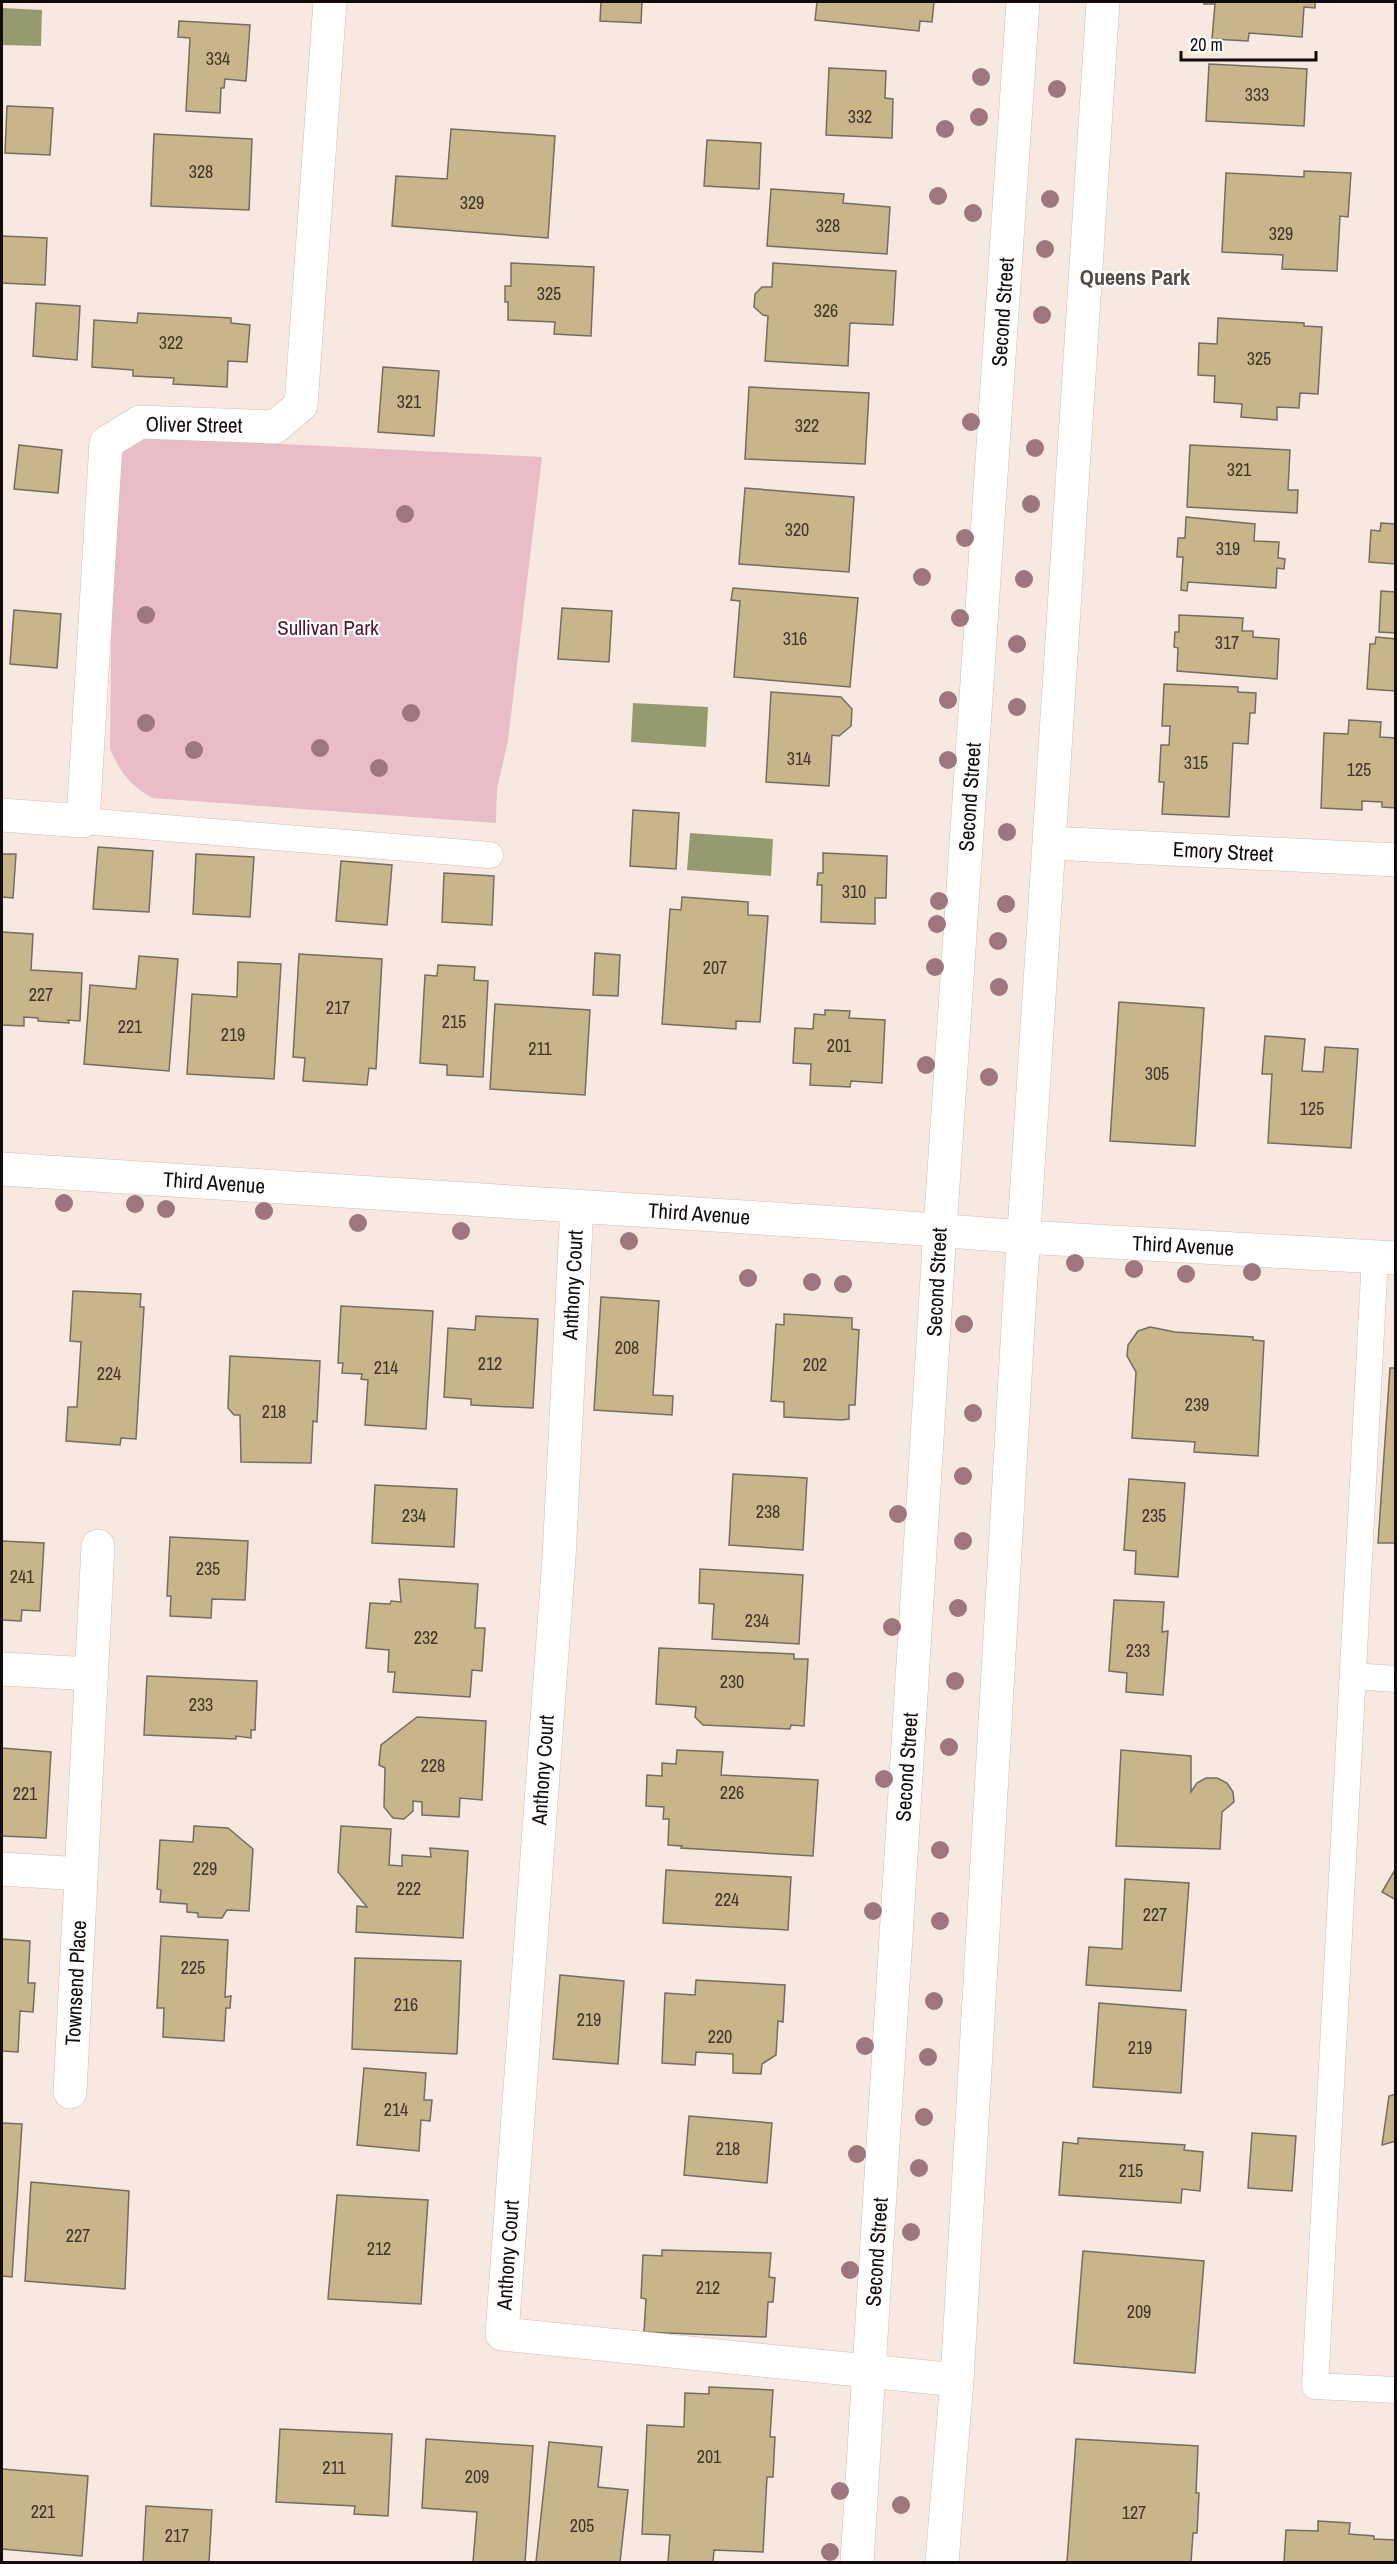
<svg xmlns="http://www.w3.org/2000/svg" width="1397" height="2564" viewBox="0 0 1397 2564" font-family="'Archivo Narrow',sans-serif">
<rect width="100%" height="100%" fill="#f7e9df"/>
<path fill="#e9bcc7" d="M147,437L542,457L508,740L497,789L496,823L152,798C131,786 119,771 110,749L113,472L125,449Z"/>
<path fill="#969b6f" d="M2,8L42,10L41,46L2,45Z
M633,703L708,707L706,747L631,742Z
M690,833L773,839L771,876L687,870Z"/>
<path fill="#c9b58a" stroke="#746d61" stroke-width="1.5" d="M601,2H642L641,23L600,21Z
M817,2H934L932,22L920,21L919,31L815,20Z
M1204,2H1315V8L1304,7L1302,37L1249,33L1248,41L1212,39L1215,4H1204Z
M179,21L250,25L246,81L225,79L224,88H221L220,113L186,111L190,38L178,37Z
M1209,64L1307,69L1304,126L1206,121Z
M829,68L886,71L885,98L893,99L892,138L826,135Z
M7,106L53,108L50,155L5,153Z
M451,129L555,136L548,238L392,226L396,176L447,179Z
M154,134L252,139L249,210L151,206Z
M707,140L761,143L759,189L704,186Z
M1304,171L1351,173L1348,217L1340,216L1337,271L1282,269L1283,255L1222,252L1226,173L1304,177Z
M771,189L844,194L843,203L890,207L887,254L767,246Z
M2,236L47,238L45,285L2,283Z
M511,263L594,267L591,336L554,334L555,322L508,320V302H505V286H511Z
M773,263L896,271L893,325L850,323L848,366L765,361L768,316L763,315L754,307L755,294L762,287H772Z
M36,303L80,306L77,360L33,356Z
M138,313L231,318V323L250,325L247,362L228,361L227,387L173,384L174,378L133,376V370L92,367L94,320L137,323Z
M1218,318L1304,323V326L1322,327L1318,394L1300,393L1299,408L1277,407V420L1241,417L1242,404L1214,402L1215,376L1198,375L1199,343L1217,344Z
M383,367L439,371L434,436L378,432Z
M749,387L869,393L865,464L745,459Z
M19,445L62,450L58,493L14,489Z
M1190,445L1290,450L1288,490H1298L1297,513L1187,507Z
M745,488L854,497L849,572L739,564Z
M1186,517L1255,524L1254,541L1279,542L1278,558L1285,559L1284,569L1277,568L1276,588L1188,582L1187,591L1181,590L1183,557H1177L1178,538H1185Z
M1381,523L1396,524V564L1369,562L1371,530L1380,531Z
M733,588L858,598L850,687L734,677L740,601L731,600Z
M1381,591L1396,592V633L1379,632Z
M562,608L612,611L609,662L558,659Z
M14,610L61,614L57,668L10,664Z
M1179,615L1243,618L1242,631H1253V637L1279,639L1277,679L1177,671L1178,648L1174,647L1175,632H1179Z
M1376,637L1396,639V691L1367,689L1370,644H1375Z
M1164,684L1238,687V692L1256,693L1255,713H1250L1248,744L1233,743L1229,817L1162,814L1164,782H1159L1161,745H1169L1170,726H1162Z
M771,692L841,697L852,709L851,726L839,736L832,735L829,786L766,782Z
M1349,720L1381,722L1380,737L1396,738V808L1382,807V802L1362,801V810L1321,808L1324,733L1348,734Z
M633,810L679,813L676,869L630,866Z
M98,847L153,851L149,912L93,909Z
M823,853L887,856L886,898H875V924L821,922L822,885H817L818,873H823Z
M2,854H16L13,898L2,897Z
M196,854L254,857L250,917L193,914Z
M341,861L392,865L387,925L336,921Z
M444,873L494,876L492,925L442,922Z
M682,897L748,902V915L768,916L760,1022L736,1021V1029L662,1024L670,909L681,910Z
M2,932L33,934L31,970L82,973L80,1021L68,1020L69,1023L38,1021V1018L24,1017V1026L2,1025Z
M595,953L620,955L618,996L593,995Z
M299,954L382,959L376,1069L369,1068L367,1085L303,1081L305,1058L293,1057Z
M139,956L178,959L169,1071L84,1064L90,985L136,989Z
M238,962L281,964L274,1079L187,1074L192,994L237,997Z
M438,965L475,967L474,980L488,981L483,1077L447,1075V1065L420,1063L425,975L437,976Z
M1119,1002L1204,1008L1195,1146L1110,1141Z
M495,1004L590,1010L585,1095L490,1089Z
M825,1010L850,1011L849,1018L885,1020L882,1083L851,1081L850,1087L810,1085L811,1064L793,1063L795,1028L813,1029L814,1014L825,1015Z
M1265,1036L1305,1039L1302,1071L1323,1072L1325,1047L1358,1049L1351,1148L1268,1143L1272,1074H1262Z
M73,1291L141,1294L140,1307H144L136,1439L121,1438L120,1445L66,1441L68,1407H77L81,1342L70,1341Z
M601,1297L659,1301L653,1395L673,1396L672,1415L594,1410Z
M341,1306L433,1311L426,1429L365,1425L368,1380L361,1379L362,1374L342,1373L343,1363H338Z
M784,1314L852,1318V1329L859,1330L855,1405H849V1419L842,1420L784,1417V1402L771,1401L776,1324L784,1325Z
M476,1316L538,1319L533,1408L471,1405V1399L444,1397L448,1328L475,1330Z
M1150,1327L1175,1332L1253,1337V1340L1264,1341L1258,1456L1194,1452L1195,1442L1132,1438L1136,1372L1127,1356L1128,1345L1138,1331Z
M230,1356L320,1361L317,1422L313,1421L311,1463L241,1462L240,1415H234L228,1408Z
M1390,1368H1396V1543H1378Z
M733,1474L807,1478L803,1550L729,1545Z
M1129,1479L1185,1483L1178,1577L1135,1574L1136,1551L1124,1550Z
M375,1485L457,1489L454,1547L372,1543Z
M170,1537L248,1541L245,1600L212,1599L211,1618L170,1616L171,1596H167Z
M2,1541L44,1543L40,1611L22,1610L21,1621L2,1620Z
M700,1569L803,1575L799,1644L712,1639L714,1604L699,1603Z
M399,1579L478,1584L475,1628H485L482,1671L472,1670L470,1697L393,1692L395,1672H388L389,1650L366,1648L370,1603L390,1604L391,1601L401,1602Z
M1114,1600L1164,1602L1162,1632L1168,1631L1163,1695L1126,1692L1127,1673L1109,1671Z
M659,1648L794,1654V1659H808L804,1726L791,1725L790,1729L703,1725L695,1717L696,1707L656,1704Z
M147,1676L257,1681L255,1730H251V1738L236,1736V1739L144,1735Z
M417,1717L486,1721L482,1800L460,1798L459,1817L422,1815V1802L413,1801V1811L404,1819L393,1818L384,1807L385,1768L379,1765L381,1745Z
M2,1748L51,1752L46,1838L2,1836Z
M677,1750L723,1752L721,1775L818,1780L813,1856L681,1848L682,1846L668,1845L669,1819H663L664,1807L646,1806L647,1775L662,1776V1763L676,1764Z
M1121,1750L1191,1756V1792L1197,1783L1206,1778H1217L1227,1783L1233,1792L1234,1802L1222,1812L1220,1849L1116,1846Z
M194,1826L228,1828L253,1849L249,1911L227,1910L222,1918L198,1917V1913L187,1912V1904L160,1902L161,1890L157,1889L160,1840L193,1842Z
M341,1826L391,1829L389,1865L402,1866V1855L431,1857L430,1848L468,1851L463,1938L356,1932L357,1906L367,1907L338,1872Z
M1396,1868V1900L1382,1892Z
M666,1870L791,1877L788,1930L663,1923Z
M1125,1879L1189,1883L1181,1991L1086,1985L1089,1947L1122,1949Z
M161,1936L228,1940L225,1997L231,1996L230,2008H226L224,2041L163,2037L164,2008H157Z
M2,1939L30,1941L28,1983H35L33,2012L20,2011L18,2052L2,2051Z
M355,1958L461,1961L457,2054L352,2049Z
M560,1975L624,1981L618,2064L553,2059Z
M696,1980L785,1985L783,2022L778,2021L776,2055L762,2064L761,2074L733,2073V2054L696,2052L695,2065L662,2063L665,1993L695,1995Z
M1099,2003L1186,2010L1181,2093L1093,2087Z
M364,2068L426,2073L424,2100H432L430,2121L421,2120L419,2151L357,2145Z
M1396,2094V2141L1382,2145L1389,2096Z
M689,2116L772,2123L767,2183L684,2175Z
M2,2123L22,2124L12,2277L2,2276Z
M1252,2133L1296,2136L1292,2191L1248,2188Z
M1078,2138L1185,2145L1184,2150L1203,2152L1200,2191L1182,2189L1181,2203L1059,2195L1063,2142L1078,2144Z
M31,2182L129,2191L125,2289L25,2281Z
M337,2195L428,2200L421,2304L328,2299Z
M662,2250L771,2253L769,2277L775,2278L773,2302H768L766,2337L644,2332L646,2299L641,2298L643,2255L662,2256Z
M1083,2251L1204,2261L1195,2373L1074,2363Z
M709,2387L773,2390L770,2437H775L773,2477H767L763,2552L714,2550L713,2562H668L670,2535L642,2534L647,2425L684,2427L685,2393L709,2394Z
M280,2429L392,2434L388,2516L354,2514L355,2506L276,2502Z
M426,2439L533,2446L525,2562H473L477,2512L422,2508Z
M1076,2439L1198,2446L1196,2493H1199L1197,2533H1193L1191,2562H1067Z
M549,2442L602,2447L598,2487L628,2490L620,2562H536Z
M2,2469L88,2476L82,2556L2,2549Z
M146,2506L212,2510L209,2562H143Z
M1318,2521L1350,2523L1349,2534L1374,2536V2539L1396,2540V2562H1284L1286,2530L1318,2531Z"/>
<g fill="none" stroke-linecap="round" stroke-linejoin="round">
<g stroke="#ccbeb4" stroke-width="27">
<path id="lane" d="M83,821L490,855
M1375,1256L1315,2386L1396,2390
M1353,1676L1396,1679"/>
</g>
<g stroke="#ccbeb4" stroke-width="34">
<path id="street" d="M2,815L83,821L106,443L140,422L275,427L301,405L330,2
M1050,843L1396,860
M2,1169L884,1226L1024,1237L1396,1258
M577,1206L559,1557L502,2334L957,2380
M2,1669L91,1674
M2,1869L81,1874
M70,2092L98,1546
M857,2562L940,1230L1023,2
M942,2562L957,2380L1019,1309L1103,2"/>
</g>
<use href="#lane" stroke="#fff" stroke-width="26"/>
<use href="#street" stroke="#fff" stroke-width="33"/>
</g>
<g fill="#9d767e">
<circle cx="981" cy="77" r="9"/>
<circle cx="1057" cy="89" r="9"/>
<circle cx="979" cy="117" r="9"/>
<circle cx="945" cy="129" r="9"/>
<circle cx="938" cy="196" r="9"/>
<circle cx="1050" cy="199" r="9"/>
<circle cx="973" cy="213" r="9"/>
<circle cx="1045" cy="249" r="9"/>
<circle cx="1042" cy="315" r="9"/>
<circle cx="971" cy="422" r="9"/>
<circle cx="1035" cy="448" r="9"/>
<circle cx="1031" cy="504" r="9"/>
<circle cx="405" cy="514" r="9"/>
<circle cx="965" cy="538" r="9"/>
<circle cx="922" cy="577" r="9"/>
<circle cx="1024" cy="579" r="9"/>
<circle cx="146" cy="615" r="9"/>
<circle cx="960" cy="618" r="9"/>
<circle cx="1017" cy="644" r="9"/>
<circle cx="948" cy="700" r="9"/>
<circle cx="1017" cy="707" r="9"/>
<circle cx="411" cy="713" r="9"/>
<circle cx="146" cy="723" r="9"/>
<circle cx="320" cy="748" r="9"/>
<circle cx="194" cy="750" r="9"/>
<circle cx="948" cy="760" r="9"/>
<circle cx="379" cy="768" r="9"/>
<circle cx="1007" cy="832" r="9"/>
<circle cx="939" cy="901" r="9"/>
<circle cx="1006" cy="904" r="9"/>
<circle cx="937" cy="924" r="9"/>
<circle cx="998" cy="941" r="9"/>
<circle cx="935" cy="967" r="9"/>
<circle cx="999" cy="987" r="9"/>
<circle cx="926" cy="1065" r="9"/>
<circle cx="989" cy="1077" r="9"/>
<circle cx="64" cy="1203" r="9"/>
<circle cx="135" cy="1204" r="9"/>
<circle cx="166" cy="1209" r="9"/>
<circle cx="264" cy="1211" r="9"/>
<circle cx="358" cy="1223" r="9"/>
<circle cx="461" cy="1231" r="9"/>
<circle cx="629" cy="1241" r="9"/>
<circle cx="1075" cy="1263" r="9"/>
<circle cx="1134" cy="1269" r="9"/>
<circle cx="1252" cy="1272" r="9"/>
<circle cx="1186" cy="1274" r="9"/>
<circle cx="748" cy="1278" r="9"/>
<circle cx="812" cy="1282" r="9"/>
<circle cx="843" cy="1284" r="9"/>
<circle cx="964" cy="1324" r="9"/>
<circle cx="973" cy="1413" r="9"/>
<circle cx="963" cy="1476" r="9"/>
<circle cx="898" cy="1514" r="9"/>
<circle cx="963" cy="1541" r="9"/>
<circle cx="958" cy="1608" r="9"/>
<circle cx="892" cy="1627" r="9"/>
<circle cx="955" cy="1681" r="9"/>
<circle cx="949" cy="1747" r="9"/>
<circle cx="884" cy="1779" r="9"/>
<circle cx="940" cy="1850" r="9"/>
<circle cx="873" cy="1911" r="9"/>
<circle cx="940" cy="1921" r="9"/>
<circle cx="934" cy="2001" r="9"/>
<circle cx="865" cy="2046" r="9"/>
<circle cx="928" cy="2057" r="9"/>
<circle cx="924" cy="2117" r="9"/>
<circle cx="857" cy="2154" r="9"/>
<circle cx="919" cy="2168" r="9"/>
<circle cx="911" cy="2232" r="9"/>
<circle cx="850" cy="2270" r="9"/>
<circle cx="840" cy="2491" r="9"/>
<circle cx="901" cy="2505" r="9"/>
<circle cx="830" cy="2552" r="9"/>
</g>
<g text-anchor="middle" stroke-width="4.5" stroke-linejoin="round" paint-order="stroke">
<g font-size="18" fill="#40372a">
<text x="218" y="65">334</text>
<text x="1257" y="101">333</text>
<text x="860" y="123">332</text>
<text x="201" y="178">328</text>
<text x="472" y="209">329</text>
<text x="828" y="232">328</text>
<text x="1281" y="240">329</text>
<text x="549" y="300">325</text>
<text x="826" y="317">326</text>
<text x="171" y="349">322</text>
<text x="1259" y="365">325</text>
<text x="409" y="408">321</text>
<text x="807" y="432">322</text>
<text x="1239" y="476">321</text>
<text x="797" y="536">320</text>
<text x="1228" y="555">319</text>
<text x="795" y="645">316</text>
<text x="1227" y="649">317</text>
<text x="799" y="765">314</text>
<text x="1196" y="769">315</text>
<text x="1359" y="776">125</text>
<text x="854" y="898">310</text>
<text x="715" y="974">207</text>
<text x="41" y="1001">227</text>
<text x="338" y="1014">217</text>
<text x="454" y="1028">215</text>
<text x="130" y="1033">221</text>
<text x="233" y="1041">219</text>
<text x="839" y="1052">201</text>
<text x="540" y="1055">211</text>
<text x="1157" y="1080">305</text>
<text x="1312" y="1115">125</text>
<text x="627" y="1354">208</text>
<text x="490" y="1370">212</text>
<text x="815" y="1371">202</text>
<text x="386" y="1374">214</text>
<text x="109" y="1380">224</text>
<text x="1197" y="1411">239</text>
<text x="274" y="1418">218</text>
<text x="768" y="1518">238</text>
<text x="414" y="1522">234</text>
<text x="1154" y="1522">235</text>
<text x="208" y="1575">235</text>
<text x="22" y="1583">241</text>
<text x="757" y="1627">234</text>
<text x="426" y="1644">232</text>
<text x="1138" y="1657">233</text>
<text x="732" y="1688">230</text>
<text x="201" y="1711">233</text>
<text x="433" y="1772">228</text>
<text x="732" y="1799">226</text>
<text x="25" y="1800">221</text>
<text x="205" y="1875">229</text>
<text x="409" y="1895">222</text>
<text x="727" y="1906">224</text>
<text x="1155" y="1921">227</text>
<text x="193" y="1974">225</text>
<text x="406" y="2011">216</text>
<text x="589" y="2026">219</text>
<text x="720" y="2043">220</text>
<text x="1140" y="2054">219</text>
<text x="396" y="2116">214</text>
<text x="728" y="2155">218</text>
<text x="1131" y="2177">215</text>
<text x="78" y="2242">227</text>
<text x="379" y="2255">212</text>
<text x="708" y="2294">212</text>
<text x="1139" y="2318">209</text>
<text x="709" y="2463">201</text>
<text x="334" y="2474">211</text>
<text x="477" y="2483">209</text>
<text x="43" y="2518">221</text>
<text x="1134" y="2519">127</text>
<text x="582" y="2532">205</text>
<text x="177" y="2542">217</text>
</g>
<g font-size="21" fill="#120d0a" stroke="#fff">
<text transform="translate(1003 312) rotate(-86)" y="7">Second Street</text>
<text transform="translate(194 425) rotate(1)" y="7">Oliver Street</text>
<text transform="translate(970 797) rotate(-86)" y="7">Second Street</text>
<text transform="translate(1223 852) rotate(3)" y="7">Emory Street</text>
<text transform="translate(214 1183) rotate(4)" y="7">Third Avenue</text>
<text transform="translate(699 1214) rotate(4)" y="7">Third Avenue</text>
<text transform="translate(1183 1246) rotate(3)" y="7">Third Avenue</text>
<text transform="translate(937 1282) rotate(-87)" y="7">Second Street</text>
<text transform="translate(573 1285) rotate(-87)" y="7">Anthony Court</text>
<text transform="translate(907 1767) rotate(-86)" y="7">Second Street</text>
<text transform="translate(543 1770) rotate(-86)" y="7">Anthony Court</text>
<text transform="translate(76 1983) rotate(-87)" y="7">Townsend Place</text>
<text transform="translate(877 2252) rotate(-86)" y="7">Second Street</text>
<text transform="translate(508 2255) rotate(-86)" y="7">Anthony Court</text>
</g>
<g font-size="21" fill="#54182e" stroke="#fff">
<text x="328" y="635">Sullivan Park</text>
</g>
<g font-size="22" font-weight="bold" fill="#554a41" stroke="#fff">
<text x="1135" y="285">Queens Park</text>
</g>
</g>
<rect width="1397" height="2564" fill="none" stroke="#120d0a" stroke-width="6"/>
<path d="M1181 51v9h135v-9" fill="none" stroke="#120d0a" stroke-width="3"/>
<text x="1190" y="51" font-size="18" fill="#120d0a" stroke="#ffffff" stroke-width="4.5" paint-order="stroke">20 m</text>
</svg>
